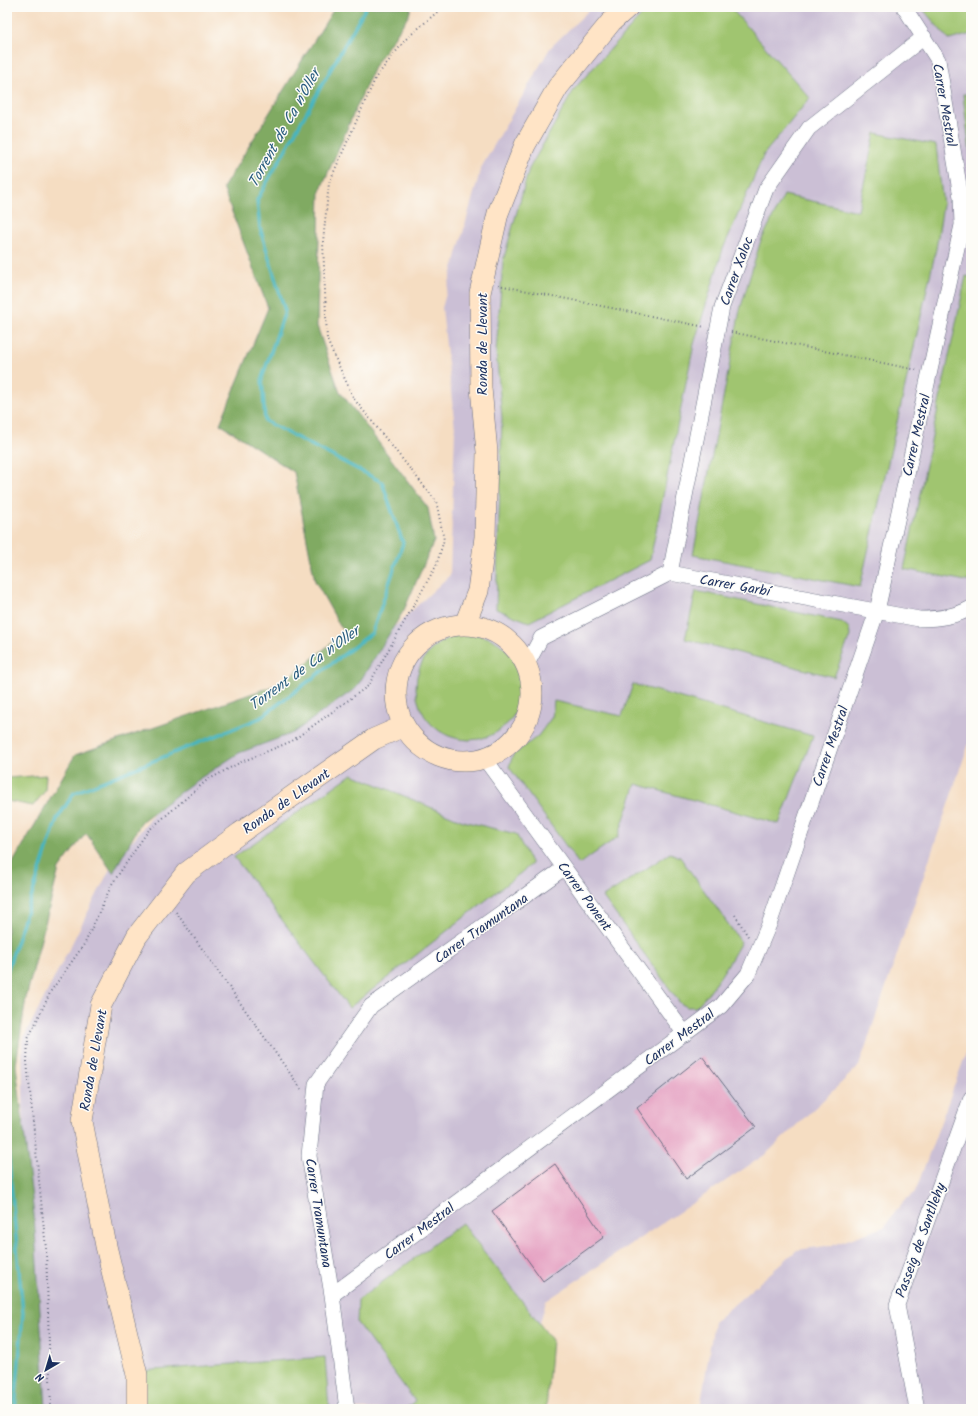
<svg xmlns="http://www.w3.org/2000/svg" width="978" height="1416" viewBox="0 0 978 1416" font-family="Kalam,sans-serif">
<rect width="100%" height="100%" fill="#fdfcf7"/>
<filter id="ink" filterUnits="userSpaceOnUse"><feTurbulence type="fractalNoise" baseFrequency=".025" numOctaves="2"/><feDisplacementMap in="SourceGraphic" scale="8" xChannelSelector="R" yChannelSelector="G"/><feConvolveMatrix kernelMatrix="1 2 1 2 8 2 1 2 1" color-interpolation-filters="sRGB"/></filter>
<filter id="wash" filterUnits="userSpaceOnUse"><feTurbulence type="fractalNoise" baseFrequency=".012" numOctaves="4" result="noise"/><feDisplacementMap in="SourceGraphic" scale="16" xChannelSelector="R" yChannelSelector="G"/><feGaussianBlur stdDeviation="0.9" result="paint"/><feColorMatrix in="noise" values="0 0 0 0 0 0 0 0 0 0 0 0 0 0 0 0 0 1.4 0 .05"/><feComposite in="paint" operator="in"/></filter>
<g filter="url(#wash)">
<rect width="100%" height="100%" fill="#f5ddc2"/>
<path fill="#cbbfd5" d="M592,7H971V737L859,1066L766,1154L546,1301L536,1337L547,1409H42L25,1207L22,1041L111,867L166,799L376,644L450,575L455,429L442,308L481,168L550,48Z
M971,1040V1409H700L714,1322L797,1250L833,1245L884,1227L903,1202L915,1192Z"/>
<path fill="#a0c56f" stroke="#5e7a66" d="M649,7H730L810,98L764,154L723,249L694,344L650,560L529,622L496,609L502,418L496,352L503,261L529,169L575,88Z
M921,7H971V34L949,40Z
M963,94H971V161Z
M875,133L936,145L943,205L936,249L860,587L693,555L740,310L760,243L784,195L858,211Z
M966,276L971,277V582L904,569Z
M696,591L842,622L849,628L850,636L834,677L685,639Z
M416 687a53 53 0 1 1 106 0a53 53 0 1 1-106 0Z
M633,684L813,736L779,824L636,784L618,837L579,864L509,767L513,755L538,736L552,717L554,701L622,716Z
M352,774L463,821L516,834L532,864L349,1008L234,857Z
M46,775L45,791L33,806L7,801V778Z
M670,853L680,857L741,942C728,965 715,987 696,1007H687L680,1003L603,897Z
M462,1223L552,1340L546,1409H405L415,1401L357,1323L358,1300Z
M325,1357L329,1409H143L141,1371Z"/>
<path fill="#80aa62" stroke="#4e6c60" d="M335,7H411L409,15L374,67L320,191L317,326L339,390L428,508L434,541L404,610L356,688L293,733L239,753L191,784L142,821L113,873L86,833L59,869L26,998L16,1065L34,1215L46,1409H7V873L75,755L282,683L344,633L315,581L294,472L220,424L268,308L223,188Z"/>
<g fill="none" stroke-linecap="round" stroke-linejoin="round">
<path stroke="#46b5bf" stroke-width="3.5" d="M7,971L57,819L74,793L260,718L372,633L403,543L382,482L265,421L262,378L285,311L260,228L257,200L366,7
M7,1141L23,1313L15,1409"/>
</g>
<g id="blocks">
<path fill="#e49dc0" d="M702,1056L756,1127L686,1179L637,1108Z
M555,1164L604,1237L543,1281L492,1211Z"/>
</g>
</g>
<g filter="url(#ink)">
<use href="#blocks" fill-opacity="0" stroke="#676c81" stroke-width="1"/>
<g fill="none" stroke-linecap="round" stroke-linejoin="round">
<g stroke="#676c81" stroke-width="16">
<path id="minor" d="M670,573L722,307L766,189L809,128L924,37
M527,664L541,638L670,573L919,619C937,619 955,617 971,608
M485,759L685,1034
M332,1295L721,1006L748,974L770,922L877,611L962,225L961,197L938,60L904,7
M347,1409L332,1295L309,1156L316,1084L371,1006L564,868
M917,1409L897,1305L971,1098"/>
</g>
<g stroke="#676c81" stroke-width="22">
<path id="secondary" d="M465,624L478,591L485,537L487,452L481,388L480,293L498,213L525,145L558,87L611,22L628,7
M396 693a68 68 0 1 1 136 0a68 68 0 1 1-136 0Z
M137,1409V1375L106,1246L82,1121L101,1005L137,936L186,873L240,833L374,739L404,726"/>
</g>
<path stroke="#676c81" stroke-width="2" stroke-dasharray="1 3" stroke-linecap="butt" d="M498,285L705,327
M731,332L917,370
M176,912L301,1089
M735,915L749,938
M51,1409L46,1249L27,1062L28,1039L51,991L85,943L112,884L148,831L206,781L239,763L292,741L368,686L436,566L444,540L436,501L354,399L327,340L323,242L329,183L376,77L406,39L443,7"/>
<use href="#minor" stroke="#fff" stroke-width="15"/>
<use href="#secondary" stroke="#ffe4c6" stroke-width="21"/>
</g>
</g>
<g text-anchor="middle" stroke-width="3" stroke-linejoin="round" paint-order="stroke">
<g font-size="14" fill="#1b2f5e" stroke="#fdfcf7">
<text transform="translate(945 105) rotate(80)" y="5">Carrer Mestral</text>
<text transform="translate(736 271) rotate(-70)" y="5">Carrer Xaloc</text>
<text transform="translate(482 344) rotate(-90)" y="5">Ronda de Llevant</text>
<text transform="translate(916 435) rotate(-77)" y="5">Carrer Mestral</text>
<text transform="translate(735 585) rotate(10)" y="5">Carrer Garbí</text>
<text transform="translate(830 746) rotate(-71)" y="5">Carrer Mestral</text>
<text transform="translate(286 801) rotate(-35)" y="5">Ronda de Llevant</text>
<text transform="translate(585 896) rotate(54)" y="5">Carrer Ponent</text>
<text transform="translate(481 928) rotate(-35)" y="5">Carrer Tramuntana</text>
<text transform="translate(679 1037) rotate(-37)" y="5">Carrer Mestral</text>
<text transform="translate(93 1060) rotate(-80)" y="5">Ronda de Llevant</text>
<text transform="translate(319 1213) rotate(81)" y="5">Carrer Tramuntana</text>
<text transform="translate(419 1231) rotate(-37)" y="5">Carrer Mestral</text>
<text transform="translate(920 1240) rotate(-70)" y="5">Passeig de Santllehy</text>
</g>
<g font-size="15" font-style="italic" fill="#2a5e80" stroke="#fdfcf7">
<text transform="translate(284 128) rotate(-61)" y="5">Torrent de Ca n'Oller</text>
<text transform="translate(304 668) rotate(-36)" y="5">Torrent de Ca n'Oller</text>
</g>
</g>
<rect width="978" height="1416" fill="none" stroke="#fdfcf7" stroke-width="24"/>
<g transform="translate(46 1370) rotate(218)" stroke="#fdfcf7" stroke-width="3" paint-order="stroke">
<path d="M0-3L7 15L0 10L-7 15Z" fill="#1b2f5e"/>
<text y="-6" font-size="11" font-weight="bold" text-anchor="middle" fill="#1b2f5e">N</text>
</g>
</svg>
